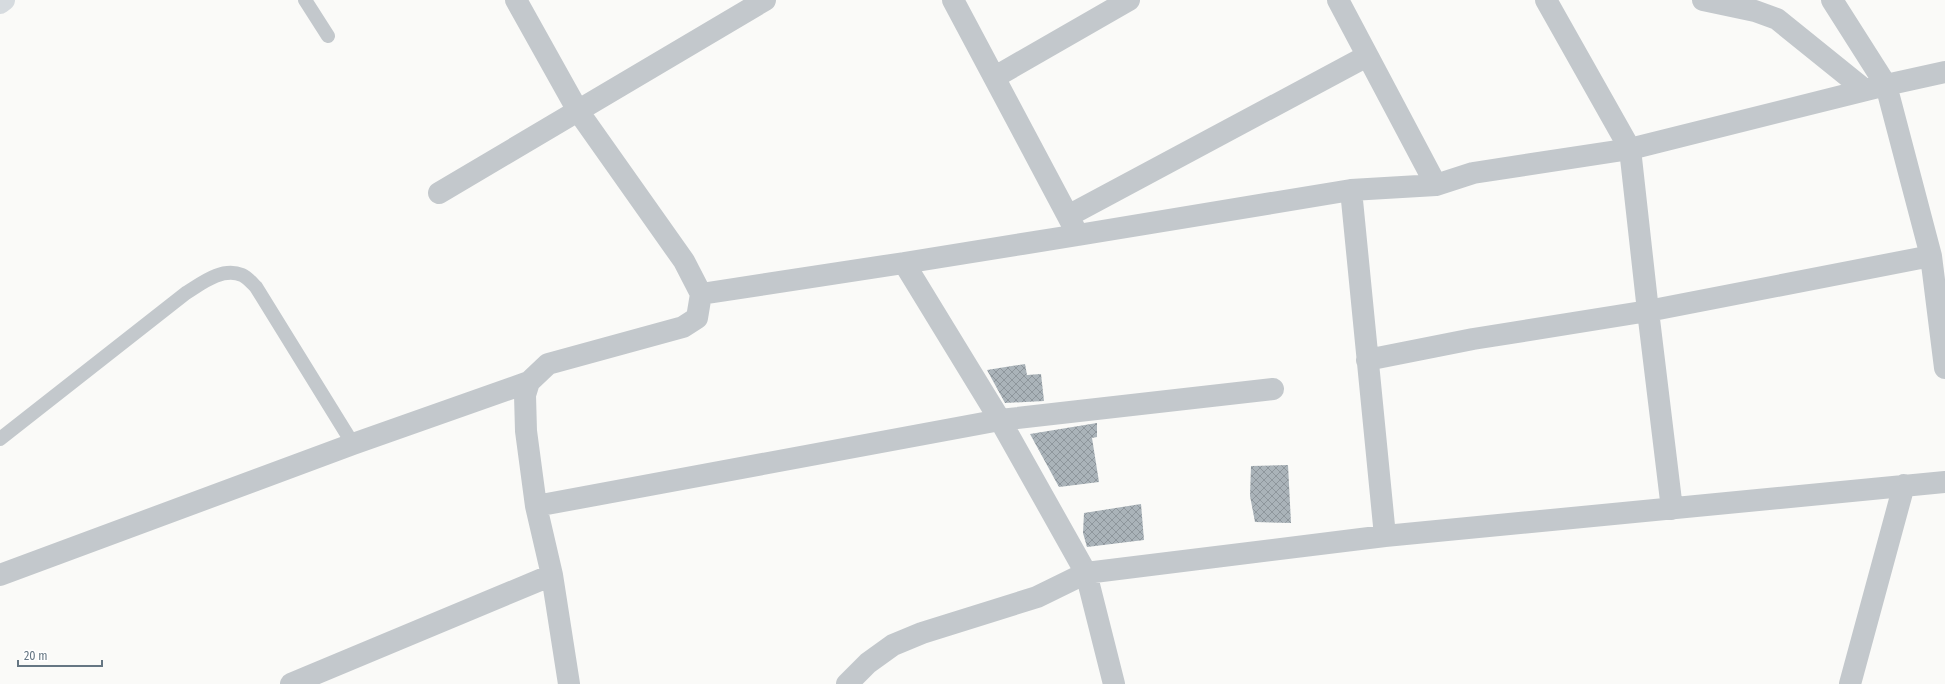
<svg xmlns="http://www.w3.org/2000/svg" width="1945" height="684" viewBox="0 0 1945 684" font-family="'Fira Sans Condensed',sans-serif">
<defs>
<pattern id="building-cross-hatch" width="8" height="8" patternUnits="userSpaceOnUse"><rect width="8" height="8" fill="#aab3b9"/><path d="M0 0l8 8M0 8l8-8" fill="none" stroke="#8e969c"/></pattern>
</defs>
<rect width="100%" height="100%" fill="#fafaf8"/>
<path fill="url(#building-cross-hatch)" d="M1025,364L1027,375L1041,374L1044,401L1005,403L987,370Z
M1097,423V437L1092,438L1099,482L1059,487L1030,434Z
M1288,465L1291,523L1255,522L1250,496L1251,466Z
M1141,504L1144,540L1087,547L1083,533L1084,513Z"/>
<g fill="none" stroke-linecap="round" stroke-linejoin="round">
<path stroke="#c3c8cc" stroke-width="14" d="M305,0L328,36
M0,439L186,293C202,283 222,267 242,275C247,277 252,283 256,287L353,444"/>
<path stroke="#c3c8cc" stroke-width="22" d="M516,0L578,111L684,261L701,294L697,318L683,327L548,364L529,382L525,395L526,431L536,506L552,575L569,684
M953,0L1078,235L904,263L1000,420L1086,573L1114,684
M1338,0L1436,185L1473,173L1630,149L1886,85L1945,72
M1546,0L1630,149L1648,311L1672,509
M1703,0L1755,11L1777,19L1865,90
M1832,0L1886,85L1931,256L1945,368
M995,77L1129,0
M1351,190L1385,536
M439,193L765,0
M1068,216L1367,56
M1078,235L1351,190L1436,185
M701,294L904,263
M1367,360L1473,339L1648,311L1931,256
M536,506L1000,420L1273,389
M0,575L353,444L529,382
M291,684L552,575
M847,684L868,663L893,645L922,633L1037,597L1086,573L1385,536L1945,482
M1850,684L1904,485"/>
<path stroke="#d6dbdf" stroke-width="22" d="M0,3L4,0"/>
</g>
<path d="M18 660v6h84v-6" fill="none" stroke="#657683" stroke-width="2"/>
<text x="24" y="660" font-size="12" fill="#657683" stroke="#ffffff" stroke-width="3" paint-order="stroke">20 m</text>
</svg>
